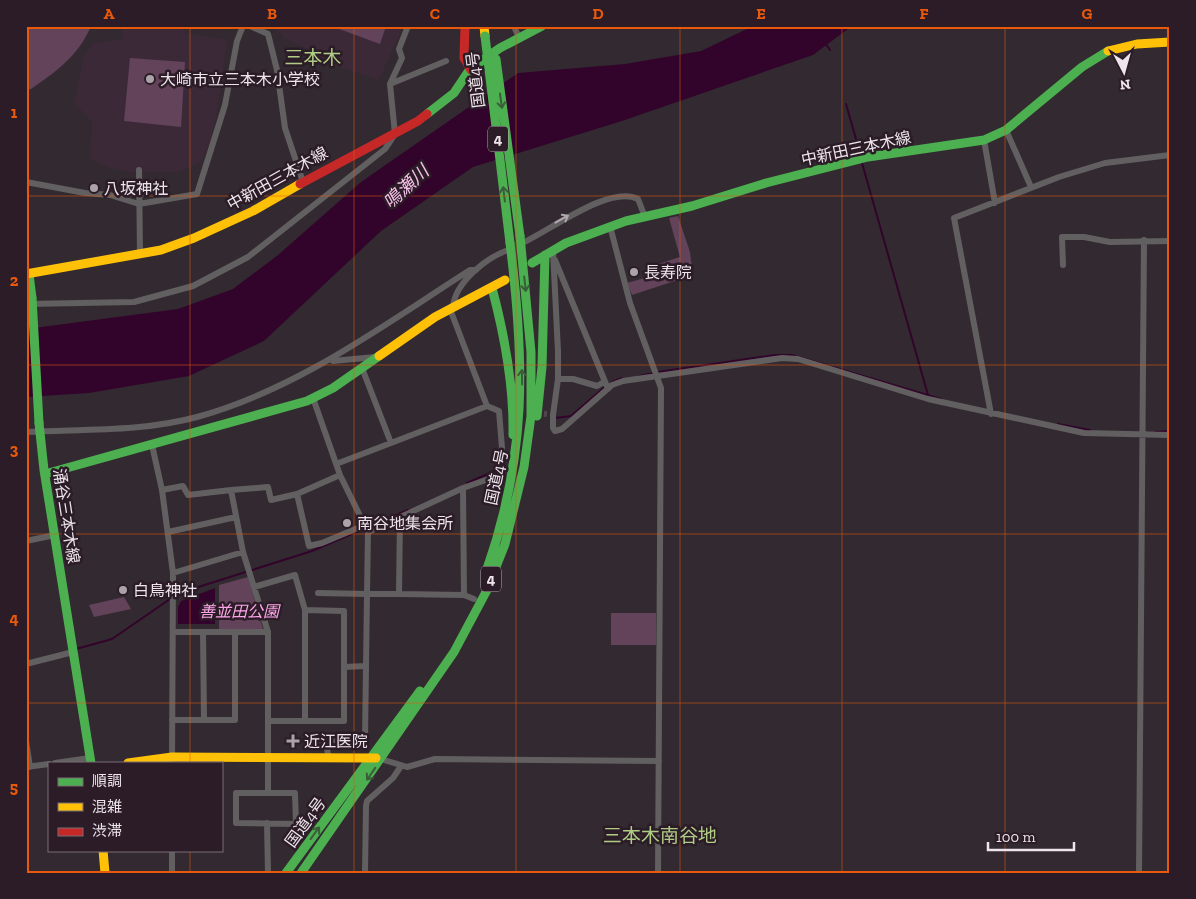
<svg xmlns="http://www.w3.org/2000/svg" width="1196" height="899" viewBox="0 0 1196 899" font-family="'Zilla Slab','Noto Sans JP',serif">
<rect width="100%" height="100%" fill="#322a30"/>
<path fill="#3c2937" d="M122,26H183L185,33L227,40L218,106L210,144L200,163L179,172L135,173L107,167L90,158L92,122L74,103L84,55L94,43L122,39Z
M267,26H403L379,80L322,61V56L283,37L280,32Z"/>
<path fill="#62435a" d="M26,26H91C79,55 56,72 31,89L26,90Z
M331,26H386L380,44Z
M130,58L185,62L181,127L124,121Z
M678,216L690,252L693,275L632,295L627,283L648,277L645,268L680,257L669,218Z
M248,577L263,629H219V585Z
M124,597L131,609L94,617L89,605Z
M611,613H656V645H611Z"/>
<path fill="#33042b" d="M753,26H852L813,55L622,121L473,167L381,231L264,341L189,376L89,393L26,397V329L178,309L233,289L278,255L361,182L518,73L625,64L701,51Z
M215,588V624H178V607L181,601Z"/>
<g fill="none" stroke-linecap="round" stroke-linejoin="round">
<path stroke="#33042b" stroke-width="2" d="M826,44L830,50
M846,104L860,153
M862,163L928,395
M658,372L775,355H792L941,399
M639,376L654,373
M612,382L622,378
M555,418L571,416L606,386
M1058,424L1090,430
M1155,432L1170,431
M467,483L497,470L498,457
M174,596L192,589L312,551L408,510
M76,649L112,639L170,599"/>
<path stroke="#4e464c" stroke-width="6" stroke-dasharray="6 3" stroke-linecap="butt" d="M535,413L547,414"/>
<path stroke="#625f61" stroke-width="6" d="M250,26L268,34L277,70L285,128L303,182
M514,26L519,38
M390,84L446,61
M1006,130L1031,187
M984,140L995,203
M139,170L140,254
M26,182L85,193L110,195L139,204L197,194L225,105L237,41L243,26
M610,226L630,303L661,388L658,873
M520,244C547,233 609,184 638,199L645,217
M553,251L558,351V379L553,415V428L555,431L562,429L612,385L623,381L782,358L798,359L928,399L1084,433L1170,435
M555,260L608,389
M1063,265L1062,237H1084L1110,242L1170,241
M26,304L134,302L193,286L248,257L385,149L395,134L390,84L402,58L399,49L408,26
M453,307C455,282 488,256 511,249
M450,309L487,406
M333,361L375,357
M362,368L391,443L487,406L499,411L502,448L500,475L463,488L368,532L367,594H399L400,517
M558,379H573L597,386L604,382
M313,398L340,475L366,528
M991,414L954,218L1059,177L1105,163L1170,155
M26,432C82,429 142,432 197,417C298,389 382,326 470,270H476
M152,445L162,490L173,573L172,763
M336,464L391,443
M463,488L464,595
M162,490L183,486L188,495L231,490
M297,494L340,475
M168,532L236,517
M26,541L55,535
M173,573L243,552
M254,587L295,575L305,610L344,611V667L366,666
M318,593L367,594L365,739L332,740L327,747L328,757
M399,594L464,595L474,599
M173,632H268
M203,632L204,720
M26,664L73,652
M172,720H235V632
M268,721H344V667
M305,721V610
M26,741L30,767
M381,759L407,767L435,759L659,761
M55,763L90,758
M26,767L49,764
M236,793H295L296,824L236,823Z
M268,793V632L243,552L231,490L268,487L271,500L297,494L309,546L322,543L365,525
M267,823L268,873
M172,873V850
M365,873L366,806L367,801L393,778L401,766
M1139,873L1144,240"/>
<path stroke="#4caf50" stroke-width="9" d="M427,114L454,93L468,72L477,64L500,48L542,26
M532,263L566,243L626,221L692,206L766,183L868,157L984,140L1006,130L1082,67L1108,51
M29,274L32,298
M492,288C505,337 514,385 513,435
M537,416L542,367L545,255
M39,423L44,470L91,763
M45,474L307,401L333,388L379,356
M486,572C527,456 525,363 510,243
M286,873L420,691
M301,873L454,652L486,592L505,544L524,467L531,416V352L520,236"/>
<path stroke="#ffc107" stroke-width="9" d="M484,26L485,36
M1108,51L1137,44L1170,42
M26,274L161,250L194,238L253,211L300,184
M379,356L435,317L505,280
M128,763L172,757L376,758
M103,850L105,873"/>
<path stroke="#c62828" stroke-width="9" d="M465,26L464,58L471,70
M300,184L418,121L427,114"/>
<path stroke="#4caf50" stroke-width="9" d="M485,36L510,243
M496,59L520,236
M32,298L39,423"/>
</g>
<defs><path id="oneway-shaft" d="M-6 0H5M1.5-3L5.5 0L1.5 3" fill="none" stroke-width="1.6" stroke-linecap="round" stroke-linejoin="round" transform="scale(1.25)"/></defs>
<g stroke="#3a5e39">
<use href="#oneway-shaft" transform="translate(501 101) rotate(82)"/>
<use href="#oneway-shaft" transform="translate(504 194) rotate(-97)"/>
<use href="#oneway-shaft" transform="translate(525 284) rotate(84)"/>
<use href="#oneway-shaft" transform="translate(522 377) rotate(-91)"/>
<use href="#oneway-shaft" transform="translate(371 774) rotate(125)"/>
<use href="#oneway-shaft" transform="translate(315 833) rotate(-54)"/>
</g>
<use stroke="#afa8ad" href="#oneway-shaft" transform="translate(562 219) rotate(-29)"/>
<path fill="none" stroke="#e8590c" stroke-width="1" stroke-opacity="0.55" d="M190,26V763M354,26V873M516,26V873M680,26V873M842,26V873M1005,26V873M26,196H1170M26,365H1170M26,534H1170M26,703H1170M190,850V873"/>
<g fill="#aca3aa" stroke="#2b1c27" stroke-width="2">
<circle cx="150" cy="79" r="5"/>
<circle cx="94" cy="188" r="5"/>
<circle cx="634" cy="272" r="5"/>
<circle cx="347" cy="523" r="5"/>
<circle cx="123" cy="590" r="5"/>
<path d="M290.5 733.5h5v5h5v5h-5v5h-5v-5h-5v-5h5z"/>
</g>
<g text-anchor="middle" stroke-width="5" stroke-linejoin="round" paint-order="stroke">
<g fill="#2b1c27" stroke="#b4a8b0" stroke-width="1">
<rect x="488" y="126.5" width="20" height="25" rx="4"/>
<rect x="481" y="566.5" width="20" height="25" rx="4"/>
</g>
<g font-size="15" font-weight="bold" fill="#eee4eb">
<text x="498" y="144">4</text>
<text x="491" y="584">4</text>
</g>
<g font-size="16" fill="#eee4eb" stroke="#2b1c27" text-anchor="start">
<text x="160" y="85">大崎市立三本木小学校</text>
<text x="104" y="194">八坂神社</text>
<text x="644" y="278">長寿院</text>
<text x="357" y="529">南谷地集会所</text>
<text x="133" y="596">白鳥神社</text>
<text x="304" y="747">近江医院</text>
</g>
<g font-size="16" fill="#eee4eb" stroke="#2b1c27">
<text transform="translate(475 80) rotate(-97)" y="6">国道4号</text>
<text transform="translate(856 148) rotate(-12)" y="6">中新田三本木線</text>
<text transform="translate(277 178) rotate(-29)" y="6">中新田三本木線</text>
<text transform="translate(496 477) rotate(-78)" y="6">国道4号</text>
<text transform="translate(67 516) rotate(81)" y="6">涌谷三本木線</text>
<text transform="translate(305 822) rotate(-54)" y="6">国道4号</text>
</g>
<g font-size="16" font-style="italic" fill="#fca4e7" stroke="#2b1c27">
<text x="239" y="617">善並田公園</text>
</g>
<g font-size="18" font-style="italic" fill="#f9c3eb" stroke="#2b1c27">
<text transform="translate(406 187) rotate(-43)" y="6">鳴瀬川</text>
</g>
<g font-size="19" fill="#afcc84" stroke="#2b1c27">
<text x="313" y="64">三本木</text>
<text x="660" y="842">三本木南谷地</text>
</g>
</g>
<rect width="1196" height="899" fill="none" stroke="#2b1c27" stroke-width="55"/>
<rect x="48" y="762" width="175" height="90" fill="#2b1c27" stroke="#796c75"/>
<rect x="58" y="778" width="25" height="8" fill="#4caf50" stroke="#796c75"/>
<text x="92" y="786" font-size="15" fill="#eee4eb">順調</text>
<rect x="58" y="803" width="25" height="8" fill="#ffc107" stroke="#796c75"/>
<text x="92" y="812" font-size="15" fill="#eee4eb">混雑</text>
<rect x="58" y="828" width="25" height="8" fill="#c62828" stroke="#796c75"/>
<text x="92" y="836" font-size="15" fill="#eee4eb">渋滞</text>
<g transform="translate(1124 72) rotate(174)" stroke="#2b1c27" stroke-width="4" paint-order="stroke">
<path d="M0-4L9 19L0 12L-9 19Z" fill="#eee4eb"/>
<text y="-8" font-size="14" font-weight="bold" text-anchor="middle" fill="#eee4eb">N</text>
</g>
<path d="M988 842v8h86v-8" fill="none" stroke="#eee4eb" stroke-width="2.5"/>
<text x="996" y="842" font-size="15" fill="#eee4eb" stroke="#2b1c27" stroke-width="4" paint-order="stroke">100 m</text>
<rect x="28" y="28" width="1140" height="844" fill="none" stroke="#e8590c" stroke-width="2"/>
<g font-size="16" text-anchor="middle" font-weight="bold" fill="#e8590c">
<text x="109" y="19">A</text>
<text x="272" y="19">B</text>
<text x="435" y="19">C</text>
<text x="598" y="19">D</text>
<text x="761" y="19">E</text>
<text x="924" y="19">F</text>
<text x="1087" y="19">G</text>
<text x="14" y="118">1</text>
<text x="14" y="286">2</text>
<text x="14" y="455">3</text>
<text x="14" y="624">4</text>
<text x="14" y="793">5</text>
</g>
</svg>
